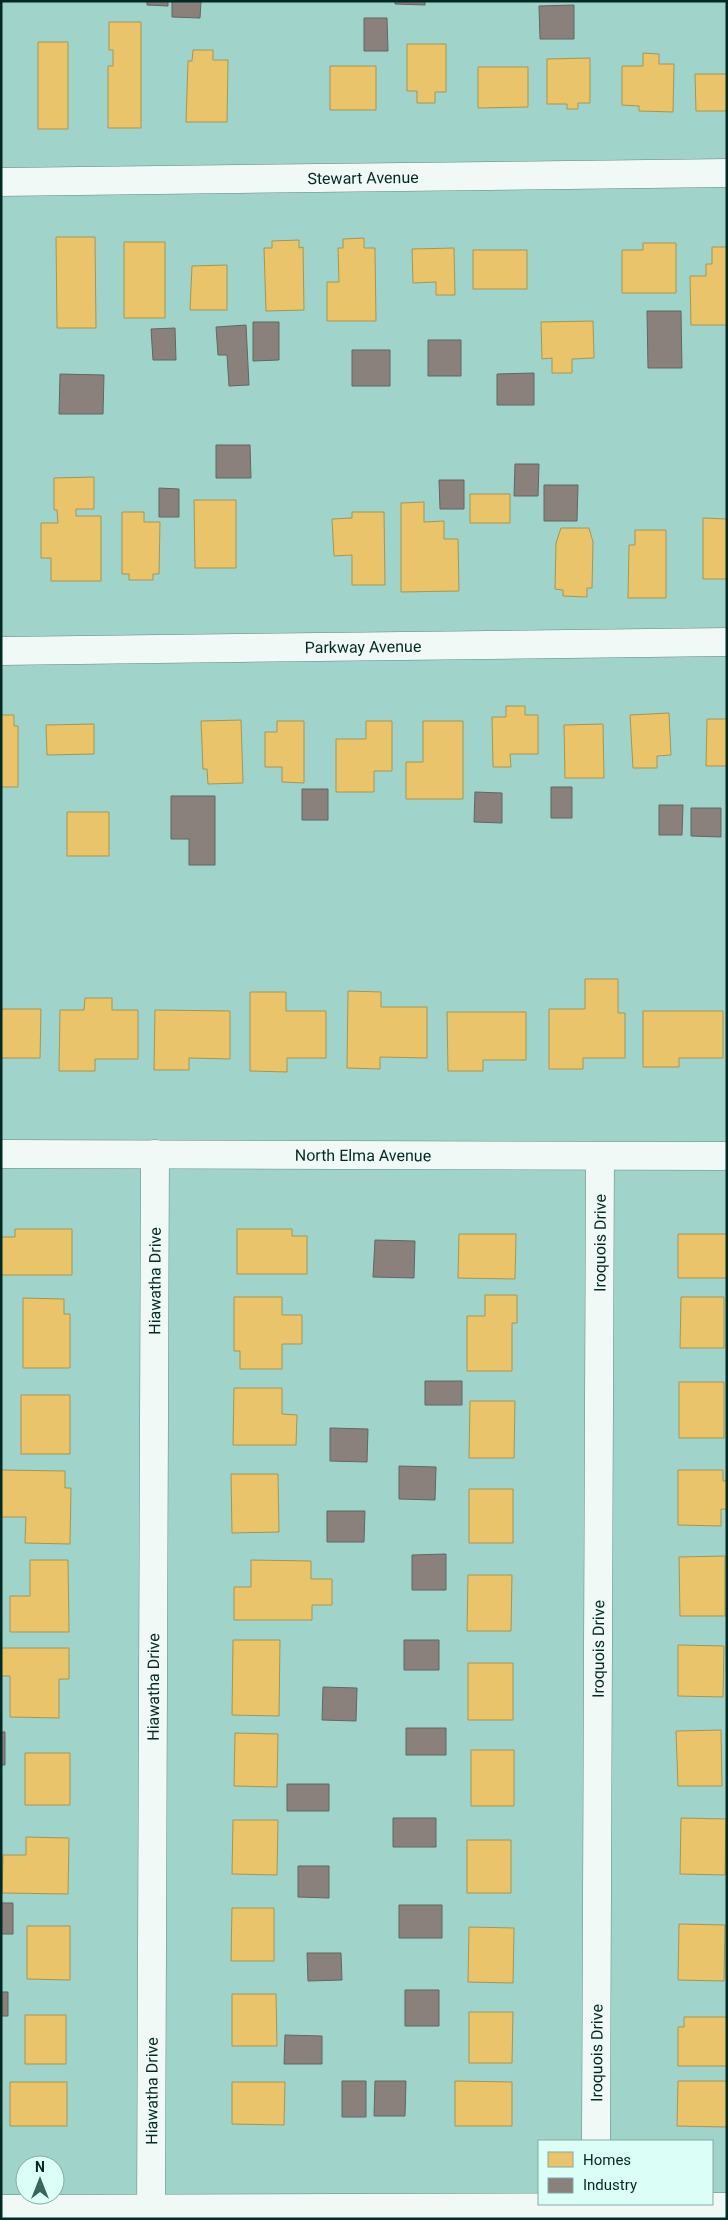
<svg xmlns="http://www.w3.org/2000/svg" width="728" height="2220" viewBox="0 0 728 2220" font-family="Roboto,sans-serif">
<rect width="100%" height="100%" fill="#a0d4ca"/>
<path fill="#e9c46a" stroke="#a39655" d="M109,22H141V128H108V66H113V50H109Z
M38,42H68V129H38Z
M407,44H446V92H435V103H417V91H407Z
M193,50H213V60H228L227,122H186L188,61H192Z
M643,53L659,54V64H674L673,112L639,111V106L622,105V66H643Z
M590,58V103H578V109H567V104H547V59Z
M330,66H376V110H330Z
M478,67H528V107L478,108Z
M695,74H727V111H696Z
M56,237H95L96,328H57Z
M364,238V248H375L376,321H327V282H339L338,248H343V239Z
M299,240V248L303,247L304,310L266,311L264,248H272V241Z
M124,242H165V318H124Z
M643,243H676V293H622V250H643Z
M712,247H727V325H691L690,276H706V264H712Z
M454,248L455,295H436V282L413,283L412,249Z
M473,250H527V289H473Z
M227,265V310H190L192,266Z
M593,321L594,358L572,359V373H552V358L542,359L541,322Z
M94,477V509H76V516H101V581H51V558H41V523H58L57,510H54V478Z
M470,494H510V523H470Z
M194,500H236V568H195Z
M424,502V522L444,521V539H458L459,591L401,592V503Z
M122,512H144V522H160L159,574H153V580H129V574H122Z
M352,512H384L385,585H352V555L334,556L332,519L352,518Z
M703,518L727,519V579H703Z
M561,528H589L593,542L592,588H587V597L563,596V590L555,589L556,543Z
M635,530H666V598H628L629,545H635Z
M506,706H525V715H538V754H510L511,767H493L492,717H506Z
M669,713L671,755L657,756V768H633L630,715Z
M1,715H14V726H18V787H1Z
M707,719H727V766H706Z
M241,720L243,783L208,784L207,769H203L201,721Z
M277,721H304V783L282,782V767H265V732H277Z
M366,721H392V771H374V792H336V739H366Z
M423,721H463V799H406V762H423Z
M94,724V754L47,755L46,725Z
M603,724L604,778H565L564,725Z
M67,812H109V856H67Z
M585,979H618V1013H625V1058H583V1069H549V1009H585Z
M348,991L381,992V1007H427V1058L380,1057V1069L347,1068Z
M250,992H286V1011H326V1058H287V1072L250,1071Z
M85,998H112V1010H138V1059H95V1071H59L60,1010H84Z
M1,1009H41L40,1058H1Z
M155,1010L230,1011V1059L189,1058V1070H154Z
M643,1011H723V1058H679V1067H643Z
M447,1012H526V1060H483V1071H448Z
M15,1229H72V1275H1V1237H15Z
M237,1229H292V1236H307V1274H237Z
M459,1234H516L515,1279L458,1278Z
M678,1234H727V1278H678Z
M485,1295H517V1323H512V1371H467V1316H485Z
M234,1297H282V1315H302V1344H282V1369H240V1351H234Z
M681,1297H724V1348H680Z
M23,1298L64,1299V1314H70V1368H23Z
M679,1382H724V1438H679Z
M234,1388H282V1414L297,1415L296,1445H233Z
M21,1395H70V1454H21Z
M470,1401H515L514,1458H469Z
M1,1470L65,1471V1488H71L70,1544L25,1543L26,1517H1Z
M678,1470H723V1481H727V1509H721V1526L678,1525Z
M231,1474H278L279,1532L232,1533Z
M469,1489H513V1543H469Z
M725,1556V1616H680L679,1557Z
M30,1560H68L69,1632H10V1596H30Z
M251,1560L311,1561V1579H332V1605H312V1620H234V1587H251Z
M468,1575H512L511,1631H467Z
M233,1640H280L279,1716L232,1715Z
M678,1645L724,1646L723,1697L678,1696Z
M1,1648H69V1679H59V1718L10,1717V1676H1Z
M468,1663H513V1720H468Z
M721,1730L722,1786H678L676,1731Z
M235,1733L278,1734L277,1787L234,1786Z
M471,1750H514V1806H471Z
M25,1753H70V1805H25Z
M681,1818L726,1819L725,1875L680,1874Z
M233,1820H278L277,1875L232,1874Z
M26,1837L69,1838L68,1894L2,1893L3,1855H26Z
M467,1840H511V1893H467Z
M232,1908H274V1961H231Z
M679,1924L725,1925L724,1981L678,1980Z
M27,1926H70V1980L27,1979Z
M469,1927L514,1928L513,1983L468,1982Z
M232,1994H276L277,2046H232Z
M469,2012H513L512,2063H469Z
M25,2015H66V2064H25Z
M684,2017H727V2066H678V2027H684Z
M455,2081L512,2082V2126H455Z
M678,2081H727V2127L677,2126Z
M10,2082H67V2126H10Z
M232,2082H285L284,2125L232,2124Z"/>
<path fill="#8a817c" stroke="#616761" d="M147,1H168V6L147,5Z
M172,1H201L200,18L172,17Z
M395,1H425V5L395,4Z
M574,5V39H540L539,6Z
M364,18H387L388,51H364Z
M647,311H681L682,368H648Z
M253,322H279V360L253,361Z
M246,325L249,385L229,386L227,355H218L216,327Z
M175,328L176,360H153L151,329Z
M428,340H461V376H428Z
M352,350H390V386H352Z
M534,373V405H497V374Z
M60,374L104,375L103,414H59Z
M216,445H250L251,478H216Z
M515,464H539L538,496H514Z
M439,480H464V509H440Z
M544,485H578L577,521H544Z
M159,488L179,489V517H159Z
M551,787H572V818H551Z
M302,789H328V820H302Z
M475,792L502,793V823L474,822Z
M171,796H215V865H189V839H171Z
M659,805H683L682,835H659Z
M691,808H721V837L691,836Z
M375,1240L415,1241L414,1278L373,1277Z
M425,1381H462V1405H425Z
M330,1428L368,1429L367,1462L330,1461Z
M399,1466L436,1467L435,1500L399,1499Z
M327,1511H365L364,1542H327Z
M446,1554V1590H412V1555Z
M404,1640H439V1670H404Z
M323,1687L357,1688L356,1721L322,1720Z
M406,1728H446V1755H406Z
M1,1732H5V1765H1Z
M287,1784H329V1811H287Z
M393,1818H436V1847H393Z
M298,1866H329V1898L298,1897Z
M1,1903H13V1934H1Z
M399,1905H442V1938H399Z
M307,1953H341L342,1980L308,1981Z
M405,1990H439V2026H405Z
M1,1992H8V2016H1Z
M285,2035L322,2036V2064H284Z
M342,2081H366V2117H342Z
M375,2081H406L405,2116H374Z"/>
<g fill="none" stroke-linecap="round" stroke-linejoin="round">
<g stroke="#618881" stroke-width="29">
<g id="minor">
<path id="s1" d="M1,182L727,173"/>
<path id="s2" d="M1,651L727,642"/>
<path id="s3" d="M1,1154L727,1156"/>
<path id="s4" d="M596,2141L600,1156"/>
<path d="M1,2209L727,2207"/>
<path id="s5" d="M151,2219L155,1154"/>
</g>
</g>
<use href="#minor" stroke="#f1f9f7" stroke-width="28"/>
</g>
<g text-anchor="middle" stroke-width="5" stroke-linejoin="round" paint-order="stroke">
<g font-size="16" fill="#002a23" stroke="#dbfff7">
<text dy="6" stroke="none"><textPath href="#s1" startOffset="362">Stewart Avenue</textPath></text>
<text dy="6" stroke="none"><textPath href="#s2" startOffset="362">Parkway Avenue</textPath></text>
<text dy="6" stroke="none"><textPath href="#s3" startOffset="362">North Elma Avenue</textPath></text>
<text dy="6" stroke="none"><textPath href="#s4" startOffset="898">Iroquois Drive</textPath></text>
<text dy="6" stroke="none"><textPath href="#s5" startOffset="938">Hiawatha Drive</textPath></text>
<text dy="6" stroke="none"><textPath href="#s4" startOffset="492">Iroquois Drive</textPath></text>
<text dy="6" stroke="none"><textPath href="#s5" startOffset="532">Hiawatha Drive</textPath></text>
<text dy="6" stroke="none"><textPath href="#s4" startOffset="88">Iroquois Drive</textPath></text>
<text dy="6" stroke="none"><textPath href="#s5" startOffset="128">Hiawatha Drive</textPath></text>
</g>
</g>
<rect width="728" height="2220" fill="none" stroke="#002a23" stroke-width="5"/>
<rect x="538" y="2140" width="175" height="65" fill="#dbfff7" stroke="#83aaa2"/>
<rect x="548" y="2152" width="25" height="15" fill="#e9c46a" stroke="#83aaa2"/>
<text x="583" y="2165" font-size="15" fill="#002a23">Homes</text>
<rect x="548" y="2178" width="25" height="15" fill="#8a817c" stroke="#83aaa2"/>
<text x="583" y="2190" font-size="15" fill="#002a23">Industry</text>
<g transform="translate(40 2180)"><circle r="24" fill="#dbfff7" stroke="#83aaa2"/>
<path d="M0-4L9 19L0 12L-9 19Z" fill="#38665d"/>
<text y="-8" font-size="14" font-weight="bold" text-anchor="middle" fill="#002a23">N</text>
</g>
</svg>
